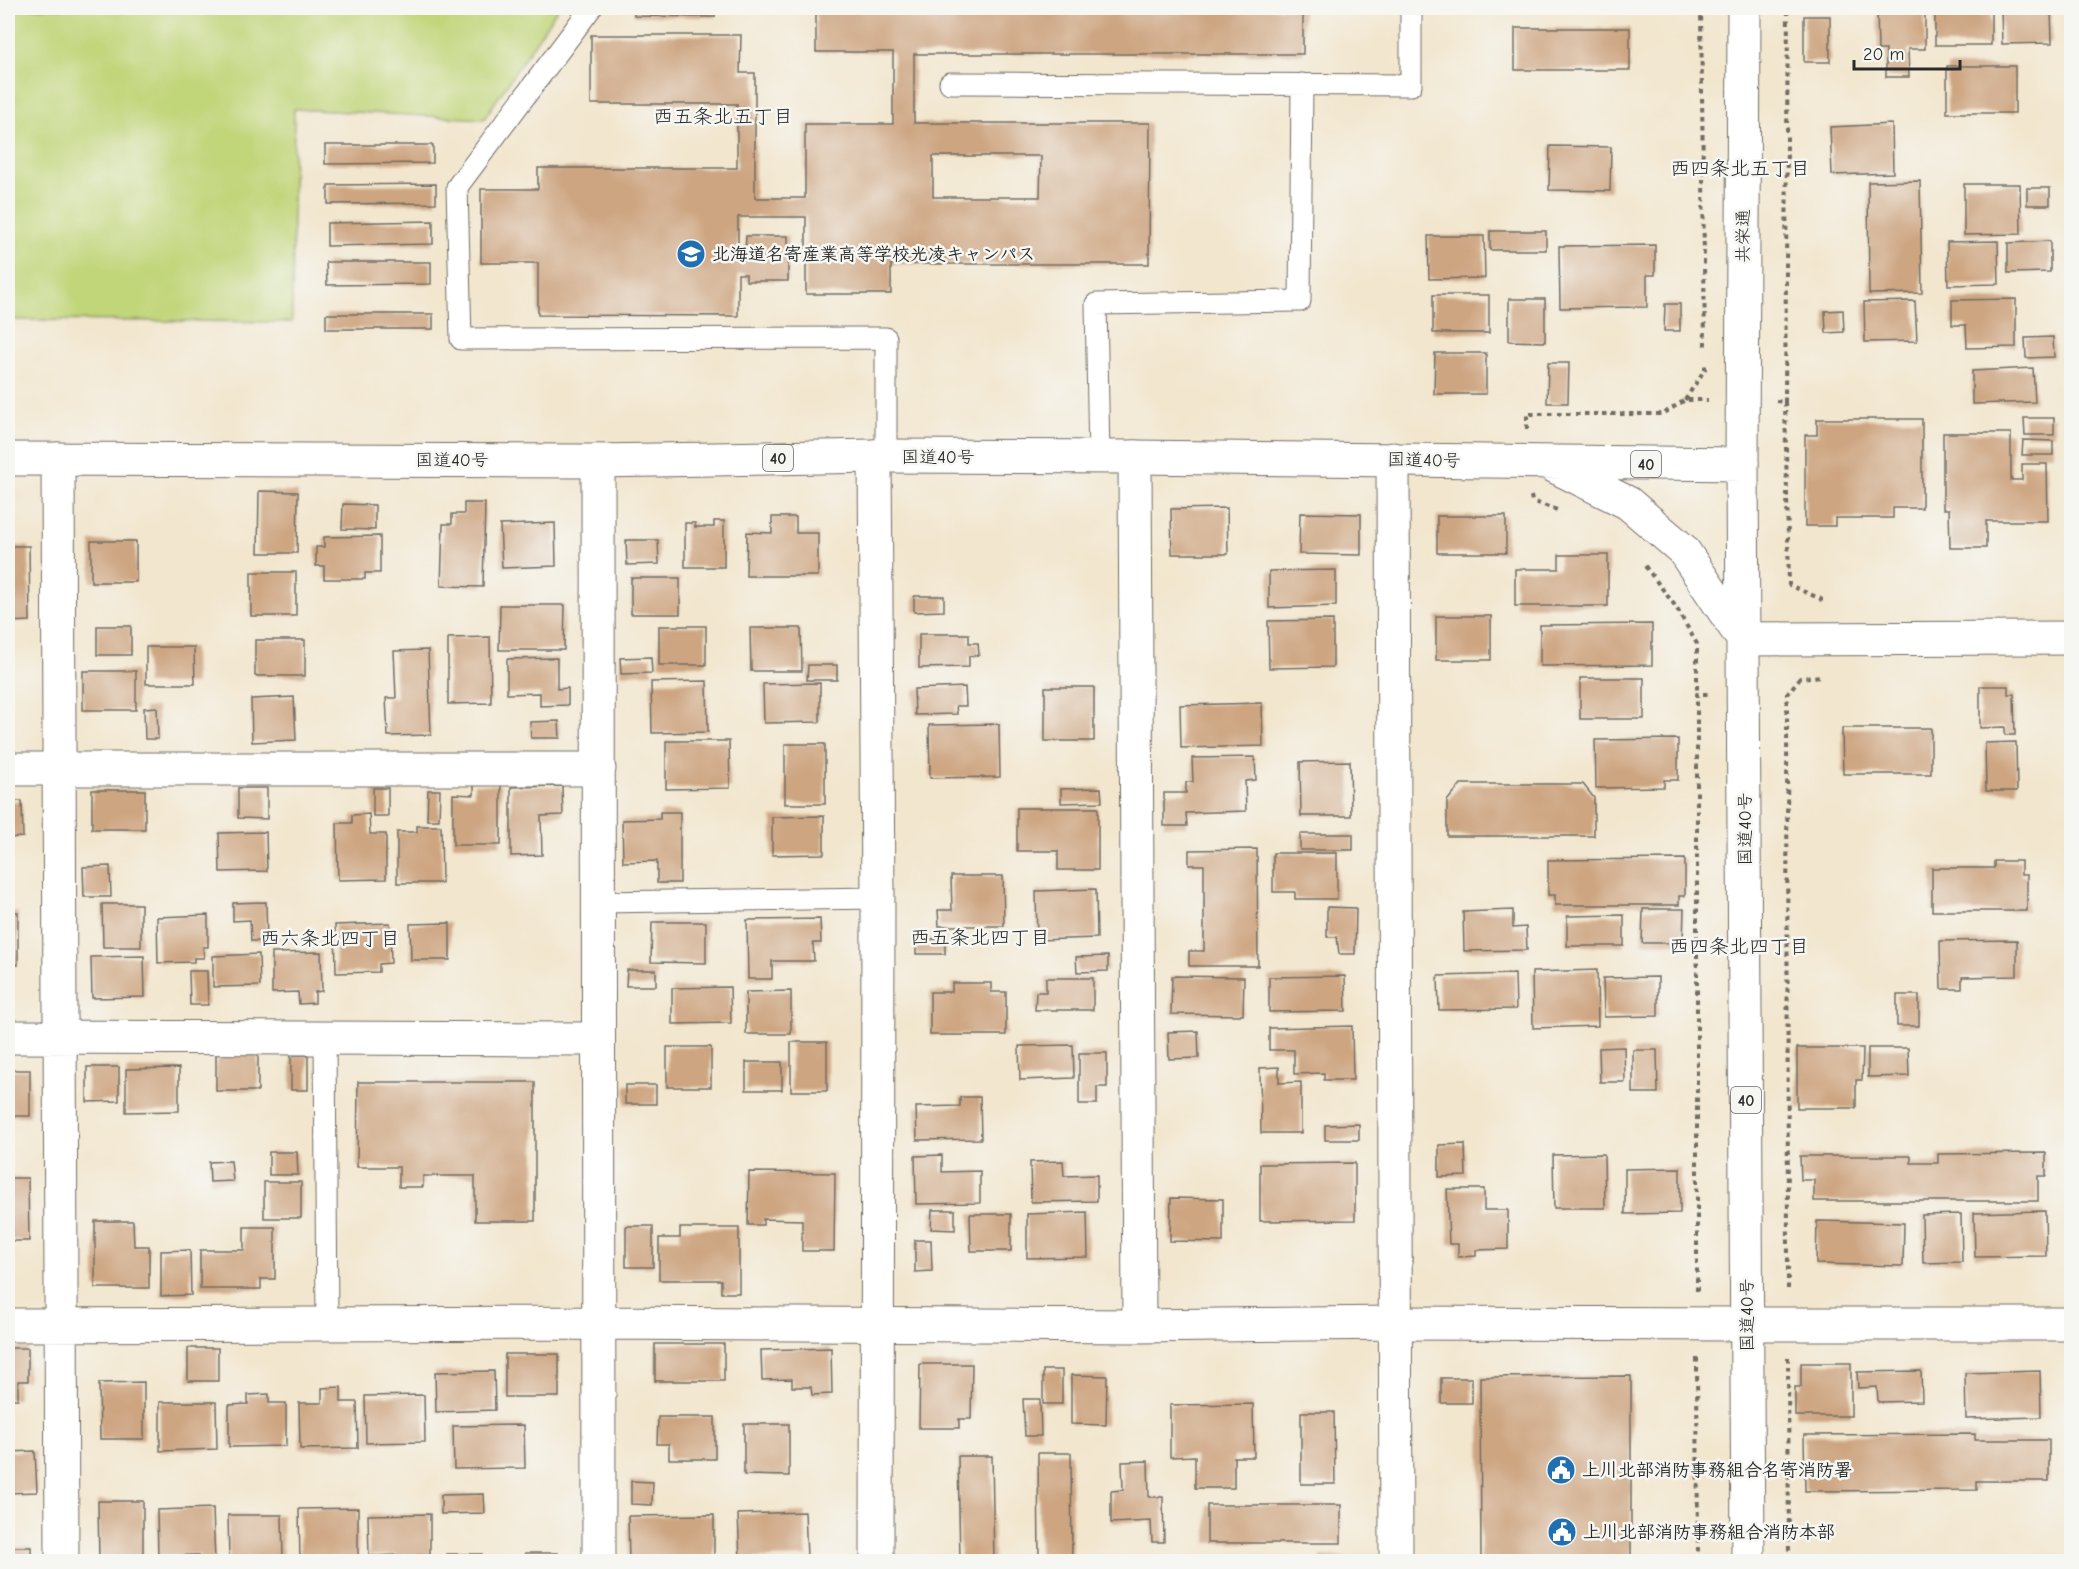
<svg xmlns="http://www.w3.org/2000/svg" width="2079" height="1569" viewBox="0 0 2079 1569" font-family="'Comic Neue','Klee One',sans-serif">
<rect width="100%" height="100%" fill="#f6f6f2"/>
<filter id="ink" filterUnits="userSpaceOnUse"><feTurbulence type="fractalNoise" baseFrequency=".0167" numOctaves="2"/><feDisplacementMap in="SourceGraphic" scale="12" xChannelSelector="R" yChannelSelector="G"/><feConvolveMatrix kernelMatrix="1 2 1 2 8 2 1 2 1" color-interpolation-filters="sRGB"/></filter>
<filter id="wash" filterUnits="userSpaceOnUse"><feTurbulence type="fractalNoise" baseFrequency=".008" numOctaves="4" result="noise"/><feDisplacementMap in="SourceGraphic" scale="24" xChannelSelector="R" yChannelSelector="G"/><feGaussianBlur stdDeviation="1.35" result="paint"/><feColorMatrix in="noise" values="0 0 0 0 0 0 0 0 0 0 0 0 0 0 0 0 0 1.4 0 .05"/><feComposite in="paint" operator="in"/></filter>
<g filter="url(#wash)">
<rect width="100%" height="100%" fill="#f2e6ce"/>
<path fill="#c1d579" stroke="#768052" stroke-width="1.5" d="M8,8H558L484,119L294,109L292,322L8,320Z"/>
<g id="blocks">
<path fill="#cda581" fill-rule="evenodd" d="M634,8H715V17L634,16Z
M816,8H1303V54H914V123H1150L1149,264H891V294H806V217H738V257H745L746,236H788V281H746V274H738V316L538,315V263H481V189H538V168H737V104H591V35H741L740,73H755V198H805V124H893V52H816ZM933,156H1041L1040,197H933Z
M2001,8H2051L2052,43L2002,44Z
M1877,9H1925V49H1908L1909,77H1886V50H1878Z
M1935,9H1991V45H1935Z
M1804,16H1830V62H1804Z
M1515,28H1630V70H1515Z
M1947,66H2015V113H1947Z
M1892,124L1893,173L1832,175L1830,127Z
M325,145H433V163L325,164Z
M1550,146L1611,147L1610,191L1549,190Z
M1920,181L1922,293L1869,294L1868,182Z
M436,184V203L328,204V185Z
M1964,184H2020L2021,234L1964,235Z
M2027,188H2050V205H2027Z
M433,221V244L327,246V223Z
M1490,231H1546V250H1490Z
M1428,236H1484L1485,278L1429,279Z
M1998,241L1999,284L1948,285L1947,242Z
M2050,241V272L2008,273V243Z
M1655,245V275H1647V307L1560,308L1559,246Z
M326,262H431V284L327,285Z
M1433,295H1489V333H1433Z
M1509,299H1545V342L1509,341Z
M2016,299V347L1967,348L1966,325H1952V300Z
M1915,301L1917,341L1865,342L1864,302Z
M1665,304H1680V331H1664Z
M1843,310L1844,332L1826,333L1825,311Z
M326,314H433V329H326Z
M2053,337L2054,357L2026,358L2025,338Z
M1435,353H1486V394H1434Z
M1548,363H1569L1568,403H1547Z
M2033,368L2035,402L1972,404V371Z
M2024,418H2054V435H2025Z
M1817,419H1922V508H1893V518H1835V526H1805V435H1817Z
M1943,433H2011V480H2022V464H2047L2048,521H1986V548H1950L1949,509H1943Z
M2023,440L2053,441V455H2022Z
M259,491L298,492L297,553H258Z
M464,503H485L483,587L441,586L443,524H452V514H464Z
M343,504L375,505V530L342,529Z
M1227,508L1228,554H1172L1171,509Z
M1300,513L1361,514V555L1299,554Z
M1437,516H1506V553H1437Z
M772,517H796V533H818V576H746L747,532L772,533Z
M714,521H724V567H685V523H695V527H714Z
M555,523L556,566L502,568L500,525Z
M380,536V573H365V579H324V566H316V547H324V537Z
M626,540H658L659,564L627,565Z
M91,541H136V582H91Z
M8,546H29L30,621L8,622Z
M1559,555H1608V606H1515V569H1559Z
M1336,570V606L1269,608V571Z
M251,572H296V616H251Z
M631,578H680V614H631Z
M914,596H944V611L914,612Z
M500,605H565L564,650H499Z
M1436,616H1491V660H1436Z
M1333,620V667L1269,668L1268,621Z
M1652,624V665L1540,666V625Z
M97,626H131V655H97Z
M659,626H706V665H659Z
M750,628H801L802,671H751Z
M919,634H969V643H978L979,655L969,656V667L919,668Z
M490,637L491,703L448,704V638Z
M255,640H305V676H255Z
M146,647H194L195,684H146Z
M428,650L431,735L388,736L386,698H396L394,651Z
M651,657L652,673L621,674L620,658Z
M557,658V689L568,688V705L540,706V693L507,694V659Z
M808,665H837V680H807Z
M83,671H136V710H83Z
M1580,678H1644V719H1580Z
M707,681L708,732L652,733L651,682Z
M820,683V722L764,723L763,684Z
M1980,686H2008V694H2014L2015,735H2005V727L1980,728Z
M965,687L966,706H956L957,714L915,715L914,689Z
M1045,687H1094V741H1045Z
M294,697L296,740L252,742L251,699Z
M1262,703L1263,746L1181,748L1180,705Z
M157,707L158,739H145L144,708Z
M559,721L560,738H531L530,722Z
M999,724L1000,777L930,778L929,725Z
M1842,728H1931V774H1843Z
M1678,739V780H1664V787L1596,788L1595,740Z
M666,741H729L730,788L666,789Z
M2016,742L2017,791H1986L1985,743Z
M785,744H825V804H785Z
M1255,757L1256,780L1245,781L1246,811L1186,813L1187,826H1164V793H1186V782H1193L1192,758Z
M1350,761L1351,816H1301L1300,762Z
M474,784L501,785V845H453V794L474,795Z
M1461,784H1583L1594,798V836H1447V801Z
M562,786L563,815L541,816L542,855L511,856V787Z
M8,788H10L11,801H22L23,837L8,838Z
M238,788H267V819L238,818Z
M373,788H388V816H373Z
M1101,788L1102,802L1061,803V789Z
M92,790H145V829H92Z
M428,790H440L439,820H427Z
M1017,808H1098V870H1058V851H1017Z
M660,812H680V883H657V861L623,862L622,820L660,819Z
M369,814L370,834H386V879L338,880L337,823H352V815Z
M824,816V854L772,855V817Z
M417,826H441L442,883H397V832H417Z
M266,832L267,871L220,872L219,833Z
M1300,834H1353V850H1300Z
M1257,849L1258,966H1189V951H1204V865H1189V850Z
M1273,853H1337V899H1295V892H1273Z
M1685,859V896H1679V905H1555V895H1548V860Z
M1994,861H2021V875H2027V911H1932V868H1994Z
M110,866L111,897H84L83,867Z
M951,876H1003L1004,926H939L938,910H952Z
M1096,889L1097,938L1037,940L1036,891Z
M266,902L267,941H251L250,920L233,921V903Z
M102,904H141V947H103Z
M1327,907L1356,908L1355,954H1339L1337,937H1327Z
M1643,909H1684L1683,943H1642Z
M1513,910V928L1526,927L1527,950L1464,951L1463,912Z
M8,912H18V965H8Z
M208,915V947H203L204,958H194V962L158,963L157,917Z
M1624,915V946H1567V916Z
M820,919L821,943H813L814,961H772V979H748L747,920Z
M652,922H706V963L651,962Z
M390,923L391,963L379,964V972L336,973L335,925Z
M450,923V960H411L410,924Z
M916,939H945V954H916Z
M2017,940V976L1962,977V989H1941L1940,941Z
M321,952L322,991L315,992V1003L299,1004L298,992L272,993V953Z
M259,954L260,986L213,987V956Z
M144,956L145,997L92,998L91,957Z
M1108,956V971L1077,972L1076,957Z
M627,970H656V986H626Z
M1597,970L1598,1026L1533,1028L1532,972Z
M189,971H207L208,1005H190Z
M1515,974L1516,1009L1439,1010L1438,976Z
M1172,976L1244,977L1243,1015L1171,1014Z
M1345,976L1346,1011L1269,1012V977Z
M1658,977V1016L1604,1017L1603,978Z
M1046,978H1093V1010H1035L1036,992H1046Z
M952,983H991V992H1006V1035H930V992H952Z
M730,987L731,1023L672,1024V988Z
M791,991V1034H746V992Z
M1897,995H1919V1026H1897Z
M1352,1026L1353,1080H1324V1073L1294,1074V1050H1269V1028Z
M1198,1031L1199,1058L1169,1059L1168,1032Z
M791,1042H827V1091H791Z
M1073,1045L1074,1078L1020,1080L1019,1046Z
M667,1047H711V1087H667Z
M1624,1047L1625,1082H1600L1599,1048Z
M1797,1048H1863L1862,1080H1856V1108H1797Z
M1868,1048H1908L1909,1076L1868,1077Z
M216,1050L258,1051V1091H216Z
M1633,1050H1657L1658,1093H1633Z
M1079,1053H1107V1087H1097V1104H1079Z
M291,1055H308V1090H291Z
M746,1062H782V1090H746Z
M87,1067H119V1101L87,1102Z
M1279,1067V1083L1301,1082V1133H1261L1260,1068Z
M179,1068V1111L126,1112V1069Z
M8,1070H30V1116H8Z
M358,1082H535V1221H475V1176H423V1187H399V1167H357Z
M625,1085H656V1104H625Z
M960,1097H980L981,1139L917,1140L916,1107L960,1106Z
M1359,1124V1140H1325V1125Z
M1465,1144L1466,1176L1439,1177V1145Z
M269,1152H297L298,1175H269Z
M2046,1153V1176H2038V1201H1814V1180H1801L1800,1156H1911V1163H1938V1154Z
M1604,1154L1605,1208H1554L1553,1155Z
M942,1155V1172L980,1171V1203L916,1204L915,1156Z
M231,1161L233,1181L210,1182L209,1162Z
M1063,1161L1064,1176L1097,1175V1201L1031,1202L1030,1162Z
M1355,1163V1220L1260,1221V1164Z
M1680,1168V1213L1625,1214V1169Z
M749,1172L835,1173L834,1251H802V1220L763,1219V1225H748Z
M8,1178H28L29,1241H8Z
M264,1182H301V1218H264Z
M1447,1189H1484V1210H1508V1249L1476,1250V1256L1458,1257V1244H1449Z
M1171,1198L1223,1199V1242L1170,1241Z
M932,1210H955V1230L931,1229Z
M2045,1211L2046,1256L1975,1257L1974,1213Z
M1087,1212L1088,1257L1027,1258V1214Z
M970,1214H1011V1251H971Z
M1961,1214L1962,1262L1923,1263L1922,1215Z
M95,1221H133L134,1246H149V1288H95Z
M1817,1221L1904,1223L1903,1266L1816,1264Z
M626,1226H653V1267H626Z
M244,1227H275V1279H261V1289H200V1250H244Z
M680,1228H739V1293H721V1280H659V1238H680Z
M915,1240H931L932,1271L915,1272Z
M190,1250L191,1295L161,1296V1251Z
M655,1344H724V1381H655Z
M8,1348H28V1381H18V1399H8Z
M188,1348H218V1381H188Z
M831,1348L832,1394L812,1395L811,1387H792V1379L762,1380L761,1350Z
M505,1354H559V1397H505Z
M1801,1363H1851V1416H1795V1387H1801Z
M920,1364H972L971,1419H959V1428H919Z
M1043,1370H1062V1404H1043Z
M494,1371L495,1410L436,1412L435,1372Z
M1921,1371L1922,1401L1878,1402L1877,1387L1858,1388L1857,1372Z
M2040,1371L2041,1417L1966,1419L1965,1373Z
M1071,1375L1107,1376L1106,1425L1071,1424Z
M1631,1376V1562H1481L1480,1377Z
M1441,1378H1472V1403H1441Z
M144,1382V1439H100L99,1383Z
M341,1387V1402H357L358,1448L300,1449L299,1403H322V1388Z
M269,1394V1403H286V1446L229,1447V1405L248,1404V1395Z
M424,1395L425,1442L366,1443L365,1396Z
M1023,1399H1040L1041,1436H1025Z
M160,1402H216L217,1449L160,1451Z
M1253,1404L1254,1457H1234V1488H1195V1456L1170,1457V1405Z
M1301,1412H1334L1335,1484H1301Z
M658,1417H715V1459H669V1444H657Z
M744,1424H789V1476L744,1475Z
M524,1425L525,1468L454,1469L453,1426Z
M1975,1434V1440H2049V1481H1977V1490L1805,1491L1804,1435Z
M35,1451L37,1492L8,1493V1452Z
M1038,1453H1071L1072,1562H1039Z
M958,1456H992L994,1562H960Z
M1148,1461L1149,1497H1163L1164,1542H1152L1151,1521L1111,1523V1491L1123,1490L1122,1462Z
M631,1481L653,1482L652,1505L631,1504Z
M484,1494L485,1513L441,1514V1495Z
M98,1501H143V1562H99Z
M1207,1505H1341V1543H1207Z
M213,1508L215,1562H199V1555L158,1556L157,1510Z
M358,1508V1562H300L299,1509Z
M805,1512L807,1557L740,1559L738,1514Z
M430,1514V1554L418,1555L419,1562H402V1555L369,1556L368,1515Z
M228,1515H282L283,1559L229,1560Z
M714,1515V1560L629,1561L628,1516Z
M8,1547H31V1562H8Z
M525,1553H558V1562H525Z
M447,1554H482V1562H447Z
M1321,1556L1348,1557V1562H1320Z
M1929,1557H1969V1562H1929Z"/>
</g>
</g>
<g filter="url(#ink)">
<use href="#blocks" fill-opacity="0" stroke="#716c64" stroke-width="1.5"/>
<g fill="none" stroke-linecap="round" stroke-linejoin="round">
<g stroke="#716c64" stroke-width="23">
<path id="service" d="M591,8L457,187L461,339L886,338V456
M950,83L1411,85V8
M1099,457L1096,304L1300,301L1302,84
M600,902L878,898
M325,1038L327,1324"/>
</g>
<g stroke="#716c64" stroke-width="35">
<path id="minor" d="M1135,457L1139,1326
M58,459L62,1562
M598,461L599,1562
M8,769H599
M8,1037L598,1039
M8,1325L600,1323L1139,1326L1396,1323L1747,1324"/>
</g>
<g stroke="#716c64" stroke-width="35">
<path id="tertiary" d="M875,456L878,898L877,1562
M1393,459L1396,1562
M1743,639L2072,638
M1747,1324H2072"/>
</g>
<g stroke="#716c64" stroke-width="35">
<path id="secondary" d="M1742,464L1744,8"/>
</g>
<g stroke="#716c64" stroke-width="35">
<path id="trunk" d="M8,459L598,461L875,456L1135,457L1742,464L1748,1562
M1554,466L1628,503L1683,550L1743,639"/>
</g>
<path stroke="#716c64" stroke-width="4" stroke-dasharray="4.5 4.5" stroke-linecap="butt" d="M1701,8L1705,346
M1685,400L1705,369V365
M1776,401L1785,402L1788,8
M1785,402L1789,585L1821,599V605
M1527,429V414H1663L1685,400H1708
M1531,496L1532,501L1560,511
M1645,566L1676,607L1697,644V694
M1788,1289L1787,694L1800,678L1822,676
M1697,1291V694H1710
M1788,1357L1789,1562
M1697,1358L1698,1562"/>
<use href="#service" stroke="#fff" stroke-width="21"/>
<use href="#minor" stroke="#fff" stroke-width="33"/>
<use href="#tertiary" stroke="#fff" stroke-width="33"/>
<use href="#secondary" stroke="#fff" stroke-width="33"/>
<use href="#trunk" stroke="#fff" stroke-width="33"/>
</g>
</g>
<defs>
<g id="school-disc" transform="scale(1.5)"><circle r="9.5" fill="#1f6fb2" stroke="#f6f6f2"/><path d="M0-5L7-2L0 1L-7-2ZM-4 1L0 2.5L4 1V4Q0 6-4 4Z" fill="#fff"/></g>
<g id="civic-disc" transform="scale(1.5)"><circle r="9.5" fill="#1f6fb2" stroke="#f6f6f2"/><path d="M-.6-6.5H3V-4.5H.6V-3L4-1V1h2V6H-6V1h2V-1L-.6-3ZM-1.2 2.5V6h2.4V2.5Z" fill="#fff"/></g>
</defs>
<g fill-rule="evenodd">
<use href="#school-disc" x="691" y="254"/>
<use href="#civic-disc" x="1561" y="1470"/>
<use href="#civic-disc" x="1562" y="1532"/>
</g>
<g text-anchor="middle" stroke-width="5" stroke-linejoin="round" paint-order="stroke">
<g fill="#f6f6f2" stroke="#686867" stroke-width="1.5">
<rect x="763" y="445" width="30" height="26" rx="4.5"/>
<rect x="1631" y="451" width="30" height="26" rx="4.5"/>
<rect x="1731" y="1087" width="30" height="26" rx="4.5"/>
</g>
<g font-size="16" font-weight="bold" fill="#2b2b2b">
<text x="778" y="464">40</text>
<text x="1646" y="470">40</text>
<text x="1746" y="1106">40</text>
</g>
<g font-size="18" fill="#2b2b2b" stroke="#f6f6f2">
<text transform="translate(1743 236) rotate(-90)" y="6">共栄通</text>
<text x="938" y="463">国道40号</text>
<text x="452" y="466">国道40号</text>
<text transform="translate(1424 460) rotate(1)" y="6">国道40号</text>
<text transform="translate(1745 829) rotate(-90)" y="6">国道40号</text>
<text transform="translate(1747 1315) rotate(-90)" y="6">国道40号</text>
</g>
<g font-size="18" font-weight="bold" fill="#2b2b2b" stroke="#f6f6f2" text-anchor="start">
<text x="712" y="260">北海道名寄産業高等学校光凌キャンパス</text>
<text x="1582" y="1476">上川北部消防事務組合名寄消防署</text>
<text x="1583" y="1538">上川北部消防事務組合消防本部</text>
</g>
<g font-size="20" fill="#2b2b2b" stroke="#f6f6f2">
<text x="723" y="123">西五条北五丁目</text>
<text x="1740" y="175">西四条北五丁目</text>
<text x="980" y="944">西五条北四丁目</text>
<text x="330" y="945">西六条北四丁目</text>
<text x="1739" y="953">西四条北四丁目</text>
</g>
</g>
<rect width="2079" height="1569" fill="none" stroke="#f6f6f2" stroke-width="30"/>
<path d="M1854 60v9h106v-9" fill="none" stroke="#2b2b2b" stroke-width="3"/>
<text x="1863" y="60" font-size="18" fill="#2b2b2b" stroke="#f6f6f2" stroke-width="4.5" paint-order="stroke">20 m</text>
</svg>
